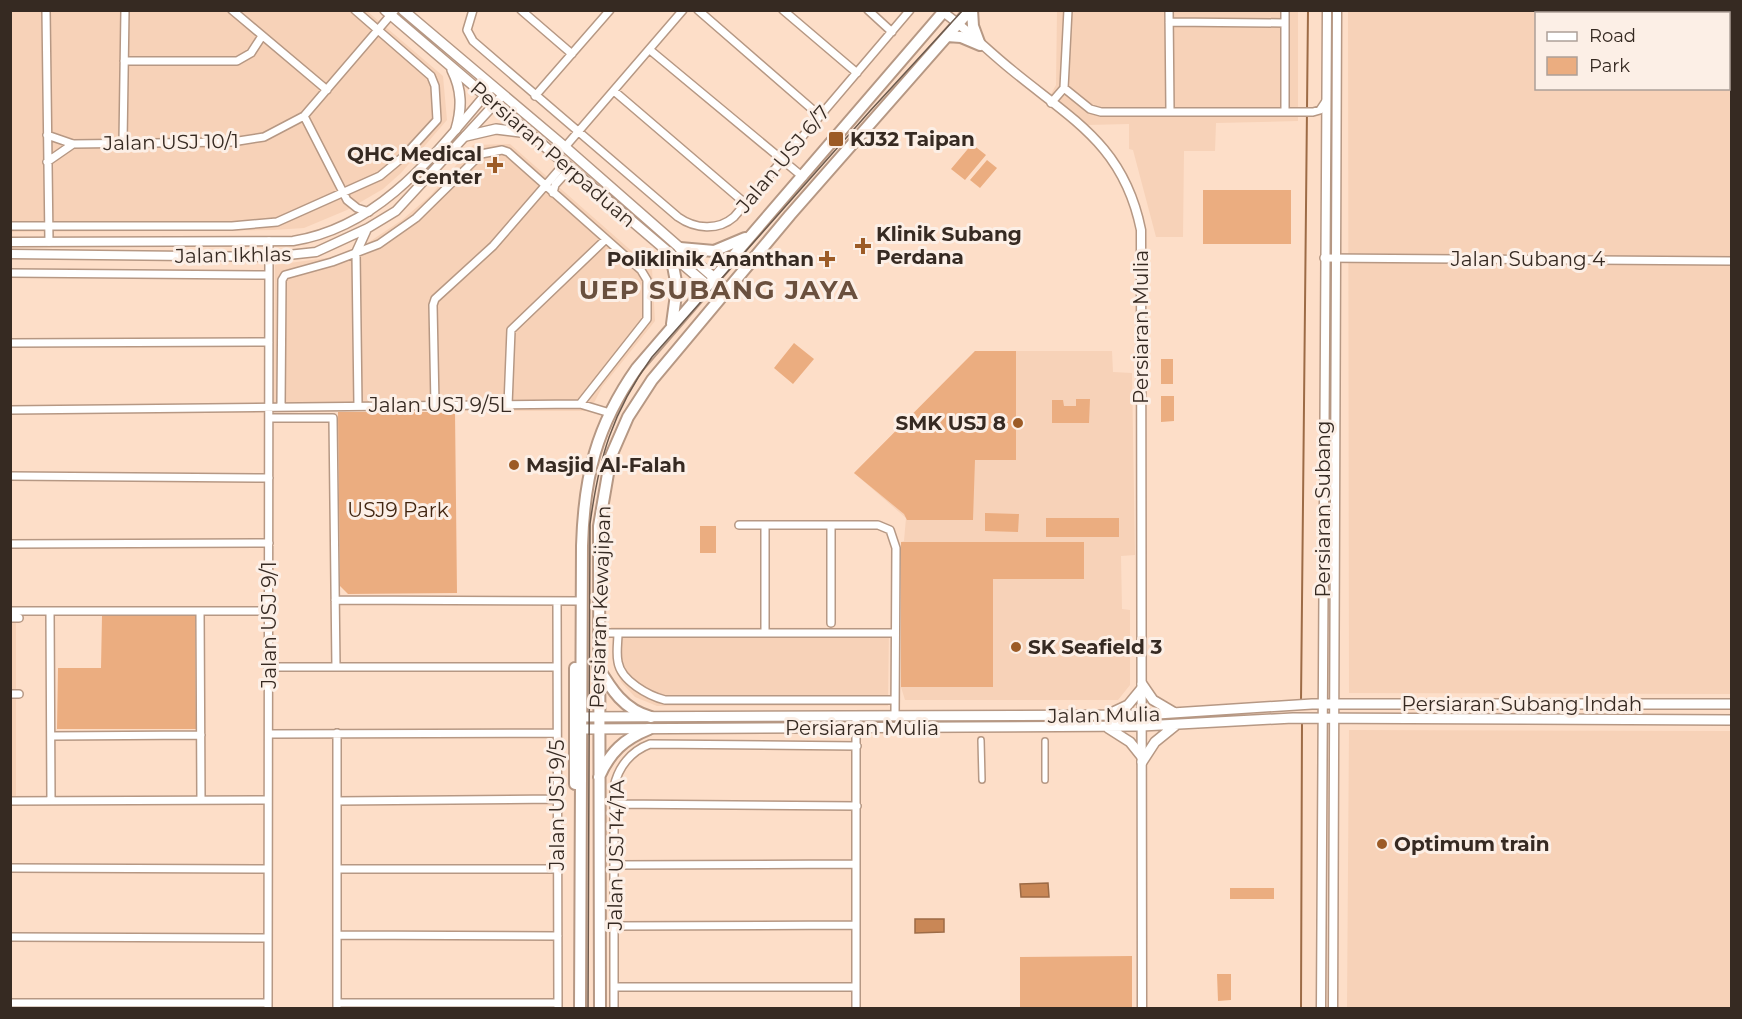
<svg xmlns="http://www.w3.org/2000/svg" width="1742" height="1019" viewBox="0 0 1742 1019" font-family="Montserrat,sans-serif">
<rect width="100%" height="100%" fill="#fddec8"/>
<path fill="#f7d2b8" fill-rule="evenodd" d="M10,11H367L443,76L447,120L401,173L383,189L347,210L304,228L273,230L11,232Z
M1057,11H1298V121L1216,123L1215,151H1184L1183,237H1156L1133,150L1129,149V124L1087,125L1051,94L1056,85Z
M1348,11H1731V694L1349,693ZM1536,14H1728V88H1536Z
M510,144L652,269L655,321L602,387L590,411H274L275,265L333,257L366,244L402,220L431,195L473,145Z
M975,351H1112L1113,372L1132,373L1135,555L1121,556L1122,609L1130,610V685L1118,700H905L901,687V542L904,541L906,518L854,473Z
M10,621H16V798H10Z
M611,627L889,628L888,706H657L635,697L621,682L616,668Z
M1349,730L1731,731V1008H1347Z"/>
<path fill="#ebad80" d="M972,144L986,155L965,180L951,169Z
M987,160L997,168L980,188L970,180Z
M1203,190H1291V244H1203Z
M794,343L814,359L793,384L774,368Z
M975,351H1016V460H975L973,520H907L904,514L854,473Z
M1161,359H1173V384H1161Z
M1161,396H1174V421L1161,422Z
M1076,399H1090L1089,423H1052V400H1063L1064,406H1076Z
M338,412H455L457,593L348,594L340,586Z
M985,513L1019,514L1018,532L985,531Z
M1046,518H1119V537H1046Z
M700,526H716V553H700Z
M901,542H1084V579H993V687H901Z
M102,616H195L196,729H57L58,668H101Z
M1230,888H1274V899H1230Z
M1132,956V1008H1020V957Z
M1217,974H1231V1000L1218,1001Z"/>
<path fill="#c98756" stroke="#9d6b46" stroke-width="1.5" d="M1048,883L1049,897H1021L1020,884Z
M915,919H944V932L915,933Z"/>
<g fill="none" stroke-linecap="round" stroke-linejoin="round">
<path stroke="#9d6b46" stroke-width="2" d="M1301,701L1308,10
M1301,1008L1302,721"/>
<g stroke="#b69884" stroke-width="8">
<path id="pedestrian" d="M981,740L982,780
M1045,741V780"/>
</g>
<g stroke="#b69884" stroke-width="10">
<path id="minor" d="M46,10L49,242
M232,10L327,90
M473,10L467,30L473,41L678,217C695,229 718,231 734,217L910,10
M521,10L572,54
M698,10L820,116
M783,10L857,73
M868,10L892,32
M1169,10L1170,111
M1169,22L1285,23
M650,50L803,177
M124,61H237L251,53L262,36
M1064,88L1090,109L1101,112H1313L1320,110L1326,101
M614,91L746,204
M535,96L610,10
M1051,103L1064,88L1068,10
M1285,111V10
M304,116L347,200L357,208L369,212
M47,135L73,144L232,142L264,137L304,116L395,10
M123,142L125,10
M565,147L683,10
M47,162L73,144
M553,193L555,185L563,176H577
M10,226H232L277,222L380,176L404,156L437,120L435,86L431,76L355,10
M356,253L358,406
M1324,258L1732,261
M10,273L269,275
M10,343L269,342
M435,405L433,305L435,299L493,246L564,164
M508,405L511,330L606,239
M281,406L282,280L285,275L332,262L379,244L416,218L481,154L502,150L508,152L641,270L647,280V319L580,404
M10,410L580,404L610,413
M269,418H333L336,667
M10,476L269,478
M739,525H878L890,530L896,548L895,716
M10,544L269,543
M335,600L582,601
M557,601L558,1008
M10,611H269
M50,611L51,801
M200,611L201,800
M10,618H19
M831,623V525
M598,633H895
M618,633C618,642 616,653 618,662C621,681 649,696 665,700H895
M765,633V525
M269,667H557
M10,694H19
M856,716V1008
M269,734L557,733
M51,736L201,735
M10,801L268,800
M337,801L558,799
M614,804L857,806
M614,865L856,864
M10,868L268,869
M337,869H558
M614,926L856,925
M337,935L558,936
M10,937L268,938
M614,987H856
M10,1003H268
M337,1003H558
M268,1008L269,241
M337,1008V733
M614,1008V787C618,767 631,751 650,744L857,746"/>
</g>
<g stroke="#b69884" stroke-width="11">
<path id="tertiary" d="M943,12C968,30 989,52 1013,71C1074,121 1124,146 1141,230L1142,1008
M10,242L293,241C382,227 437,151 492,87
M356,253L366,231
M10,254L269,257L316,252L368,228L396,211L502,96
M1321,1008L1327,10
M1333,1008L1337,10"/>
</g>
<g stroke="#b69884" stroke-width="12">
<path id="secondary" d="M385,10L721,297
M403,10L565,147L728,290
M452,70C462,90 462,108 456,129
M466,136L496,129L528,133
M1142,684L1153,700L1175,713
M1111,713L1128,705L1142,688
M582,717L1142,715L1312,704H1732
M1108,728L1130,742L1142,757
M582,729L1142,726L1293,718L1732,720
M1142,762L1155,742L1176,725"/>
</g>
<g stroke="#b69884" stroke-width="14">
<path id="primary" d="M972,10L973,26L980,45
M947,36L961,37L980,45
M680,248L714,251L745,238
M671,255L677,287L672,324
M598,667C611,689 624,710 651,717
M599,777C610,752 624,739 649,729
M575,784V668
M580,1008L582,546C584,477 596,426 637,368L945,10
M600,1008L599,526L611,456L628,417L652,380L790,215L970,10"/>
</g>
<use href="#pedestrian" stroke="#fff" stroke-width="5"/>
<use href="#minor" stroke="#fff" stroke-width="7"/>
<use href="#tertiary" stroke="#fff" stroke-width="8"/>
<use href="#secondary" stroke="#fff" stroke-width="9"/>
<use href="#primary" stroke="#fff" stroke-width="10"/>
<path stroke="#6b5a4e" stroke-width="1.5" d="M588,1008L590,524C599,458 612,412 652,357L870,111L963,10"/>
</g>
<g fill="#9c5b26" stroke="#fcefe6" stroke-width="2">
<rect x="828" y="131" width="16" height="16" rx="3"/>
<path d="M492 156h6v6h6v6h-6v6h-6v-6h-6v-6h6z"/>
<path d="M860 237h6v6h6v6h-6v6h-6v-6h-6v-6h6z"/>
<path d="M824 250h6v6h6v6h-6v6h-6v-6h-6v-6h6z"/>
<circle cx="1018" cy="423" r="6"/>
<circle cx="514" cy="465" r="6"/>
<circle cx="1016" cy="647" r="6"/>
<circle cx="1382" cy="844" r="6"/>
</g>
<g text-anchor="middle" stroke-width="6" stroke-linejoin="round" paint-order="stroke">
<g font-size="20" font-weight="bold" fill="#362a22" stroke="#fcefe6" text-anchor="start">
<text x="850" y="146">KJ32 Taipan</text>
<text x="482" y="161" text-anchor="end">QHC Medical<tspan x="482" dy="23">Center</tspan></text>
<text x="876" y="241">Klinik Subang<tspan x="876" dy="23">Perdana</tspan></text>
<text x="814" y="266" text-anchor="end">Poliklinik Ananthan</text>
<text x="1006" y="430" text-anchor="end">SMK USJ 8</text>
<text x="526" y="472">Masjid Al-Falah</text>
<text x="1028" y="654">SK Seafield 3</text>
<text x="1394" y="851">Optimum train</text>
</g>
<g font-size="20" fill="#362a22" stroke="#fcefe6">
<text transform="translate(171 142) rotate(-1)" y="7">Jalan USJ 10/1</text>
<text transform="translate(553 154) rotate(41)" y="7">Persiaran Perpaduan</text>
<text transform="translate(783 159) rotate(-50)" y="7">Jalan USJ 6/7</text>
<text transform="translate(233 255) rotate(-1)" y="7">Jalan Ikhlas</text>
<text x="1528" y="266">Jalan Subang 4</text>
<text transform="translate(1141 327) rotate(-90)" y="7">Persiaran Mulia</text>
<text x="440" y="412">Jalan USJ 9/5L</text>
<text transform="translate(1323 509) rotate(-90)" y="7">Persiaran Subang</text>
<text transform="translate(600 607) rotate(-88)" y="7">Persiaran Kewajipan</text>
<text transform="translate(269 625) rotate(-90)" y="7">Jalan USJ 9/1</text>
<text x="1522" y="711">Persiaran Subang Indah</text>
<text transform="translate(1104 715) rotate(-1)" y="7">Jalan Mulia</text>
<text x="862" y="735">Persiaran Mulia</text>
<text transform="translate(557 805) rotate(-90)" y="7">Jalan USJ 9/5</text>
<text transform="translate(616 855) rotate(-89)" y="7">Jalan USJ 14/1A</text>
</g>
<g font-size="20" fill="#412510" stroke="#fcefe6">
<text x="398" y="517">USJ9 Park</text>
</g>
<g font-size="26" font-weight="bold" letter-spacing="1.5" fill="#6a503e" stroke="#fcefe6">
<text x="719" y="299">UEP SUBANG JAYA</text>
</g>
</g>
<rect width="1742" height="1019" fill="none" stroke="#362a22" stroke-width="24"/>
<rect x="1535" y="12" width="195" height="78" fill="#fcefe6" stroke="#ada098" stroke-width="1.5"/>
<rect x="1547" y="32" width="30" height="9" fill="#ffffff" stroke="#ada098" stroke-width="1.5"/>
<text x="1589" y="42" font-size="18" fill="#362a22">Road</text>
<rect x="1547" y="57" width="30" height="18" fill="#ebad80" stroke="#ada098" stroke-width="1.5"/>
<text x="1589" y="72" font-size="18" fill="#362a22">Park</text>
</svg>
